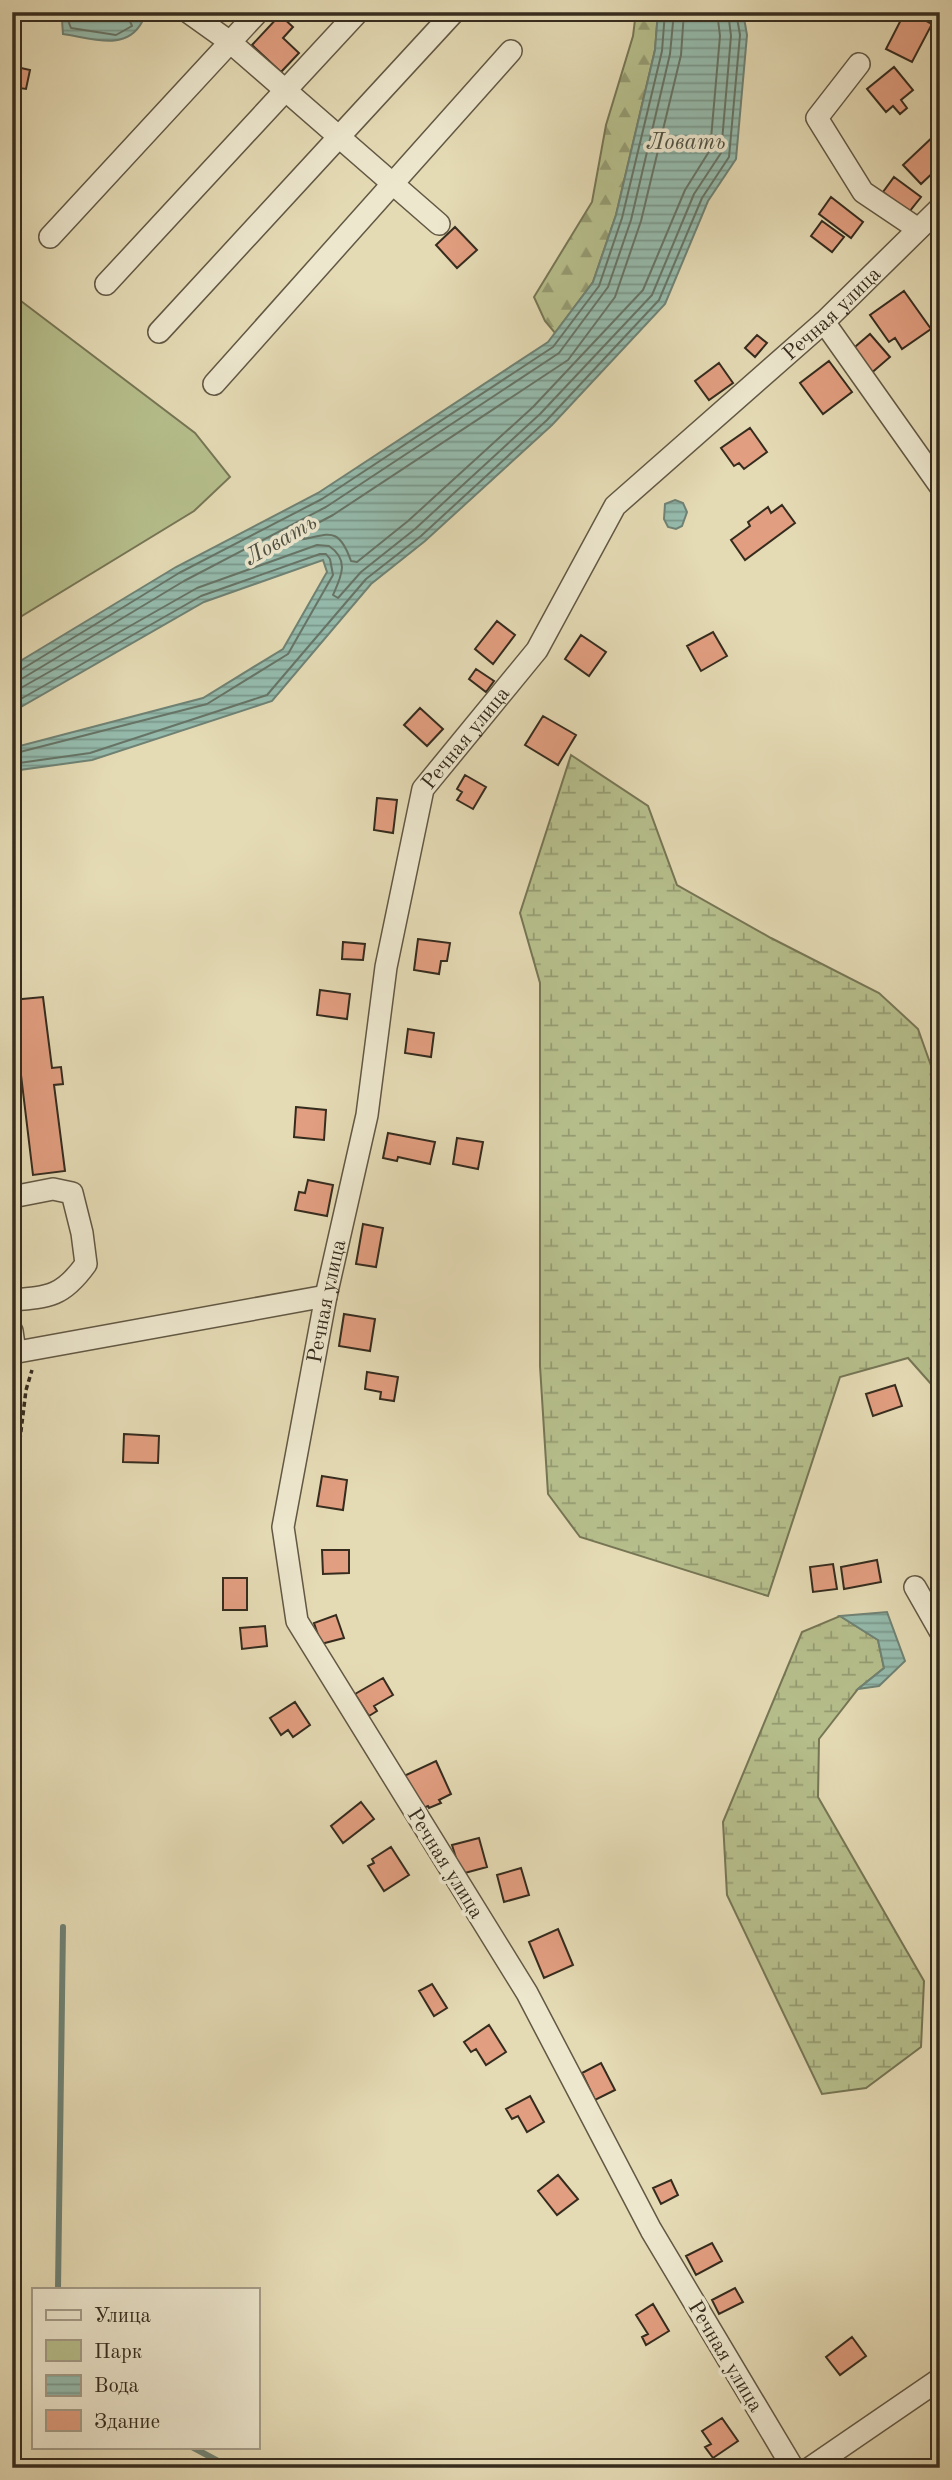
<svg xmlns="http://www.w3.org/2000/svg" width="952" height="2480" viewBox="0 0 952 2480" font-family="'Old Standard TT',serif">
<defs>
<pattern id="forest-firs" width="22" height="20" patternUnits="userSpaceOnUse" patternTransform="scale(1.75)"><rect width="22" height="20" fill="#b6bf8c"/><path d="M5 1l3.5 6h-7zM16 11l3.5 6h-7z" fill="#959b72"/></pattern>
<pattern id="wetland-marsh" width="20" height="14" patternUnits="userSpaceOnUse" patternTransform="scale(1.75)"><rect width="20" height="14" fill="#b6bf8c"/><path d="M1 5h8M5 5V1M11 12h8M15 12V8" fill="none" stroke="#959b72"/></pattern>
<pattern id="water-rules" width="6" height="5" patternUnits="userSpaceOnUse" patternTransform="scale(1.75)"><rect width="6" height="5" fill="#95bbad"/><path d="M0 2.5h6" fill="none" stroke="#7a988c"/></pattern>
</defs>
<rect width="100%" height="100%" fill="#e4dab4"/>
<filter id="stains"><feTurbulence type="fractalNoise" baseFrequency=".00286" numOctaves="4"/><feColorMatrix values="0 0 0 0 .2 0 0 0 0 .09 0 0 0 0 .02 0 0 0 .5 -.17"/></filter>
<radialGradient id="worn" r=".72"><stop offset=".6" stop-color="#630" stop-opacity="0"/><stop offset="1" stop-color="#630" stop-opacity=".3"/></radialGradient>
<path fill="#b6bf8c" stroke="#767655" stroke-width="2" d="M12,297L21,301L195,433L230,477L194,511L12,622Z"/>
<path fill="url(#forest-firs)" stroke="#767655" stroke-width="2" d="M636,12H658L655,50L616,215L593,282L555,333L545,321L534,297L592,202L606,125L633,36Z"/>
<path fill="url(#wetland-marsh)" stroke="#767655" stroke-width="2" d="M571,755L648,806L677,885L771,938L879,993L918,1029L940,1091V1394L908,1358L840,1377L768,1596L580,1537L548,1494L540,1366V983L520,913Z
M840,1616L878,1640L884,1668L858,1689L819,1739L818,1797L924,1981L921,2047L866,2088L822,2094L727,1895L723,1822L802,1632Z"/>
<path fill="url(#water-rules)" stroke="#6f8274" stroke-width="2" d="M67,12H130L142,22C126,52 91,38 63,34L62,20Z
M658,12H743L747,35L736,159L708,201L665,304L552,425L425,541L371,584L272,701L92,760L12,771V748L203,698L283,649L327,572L323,560L204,602L12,712V666L176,567L318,493L548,342L593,282L616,215L655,50Z
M675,500L683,503L687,512L682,526L676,529L668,527L664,519L665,504Z
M887,1612L905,1661L879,1686L858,1689L884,1668L878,1640L840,1616Z"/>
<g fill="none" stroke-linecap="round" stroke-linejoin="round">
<path stroke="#667466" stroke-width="2" d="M72,12L69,23L71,28L116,35L132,26L126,12
M684,12L681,55L641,221L615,297L568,360L333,515L297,534L296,540C325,538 337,521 351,561L357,562L408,521L533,407L643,290L685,190L710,150L720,36L717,12
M12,672L19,671L179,573L322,499L553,347L599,286L622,218L662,51L665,12
M12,681L23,678L184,581L326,507L559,353L608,287L631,220L670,54L674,12
M12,693L197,588L317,545L329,546C350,560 341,577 333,595L338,598L361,572L415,529L540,414L652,295L694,194L721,153L731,36L728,12
M12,704L201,596L320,554H326L330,559L333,575L288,654L207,704L12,754
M12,764L90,753L267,695L366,579L421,536L547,420L659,300L702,198L729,157L740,35L736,12"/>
<path stroke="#6f8274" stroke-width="6" d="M58,2289L63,1927
M192,2447L231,2468"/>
</g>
<path fill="#e19e80" stroke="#362c1e" stroke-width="2" d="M905,12H910L932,24L912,62L886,49Z
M280,15L293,27L283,38L299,53L281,72L252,45Z
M12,66L30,70L26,89L12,87Z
M894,67L913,90L901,100L907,108L900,114L893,106L886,112L867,89Z
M938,132L940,166L921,184L903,165Z
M894,177L921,197L909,212L883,192Z
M831,197L863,222L851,238L819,214Z
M822,221L844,237L832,252L811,236Z
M455,227L477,250L457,268L436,245Z
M904,291L931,329L902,349L895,338L889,342L870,315Z
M870,334L890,357L869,375L849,352Z
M757,335L767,343L755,357L745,348Z
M829,361L852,392L823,414L800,383Z
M719,363L733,383L709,400L695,381Z
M750,428L767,452L744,469L739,463L734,466L721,448Z
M782,505L795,523L745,560L731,540L750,526L748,522L768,507L771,513Z
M497,621L515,635L493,664L475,649Z
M713,632L727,656L701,671L687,646Z
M581,635L606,652L589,676L565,659Z
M476,669L494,681L486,692L469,679Z
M420,708L443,729L427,746L404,725Z
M543,716L576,735L558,765L525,745Z
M465,775L486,787L473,809L457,800L462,792L457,789Z
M377,798L397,800L393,833L374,830Z
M418,939L450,943L447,961H441L439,974L414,970Z
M343,942L365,944L363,960L342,959Z
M320,990L350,994L347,1019L317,1015Z
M43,997L52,1068L61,1067L63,1084L54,1085L65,1171L33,1175L12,1000Z
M408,1029L434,1033L431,1057L405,1053Z
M296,1107L326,1110L324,1140L294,1137Z
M388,1133L435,1142L430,1164L398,1157L397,1161L383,1158Z
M457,1138L483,1142L478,1169L453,1164Z
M308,1180L333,1185L327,1216L295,1210L299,1192L305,1193Z
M363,1224L383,1228L376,1267L356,1264Z
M344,1314L375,1319L370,1351L339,1346Z
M367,1372L398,1377L394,1401L380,1399L381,1392L365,1389Z
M895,1385L902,1406L873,1416L866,1394Z
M124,1434L159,1436L158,1463L123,1462Z
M322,1476L347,1480L343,1510L317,1506Z
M322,1550H349V1573L323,1574Z
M877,1560L881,1582L844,1589L841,1567Z
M833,1564L837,1589L813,1592L810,1567Z
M223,1578H247V1610H223Z
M336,1615L344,1638L321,1644L314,1623Z
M265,1626L267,1646L242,1649L240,1628Z
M383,1678L393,1695L374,1706L377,1711L369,1716L355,1694Z
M295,1702L310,1725L293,1737L288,1730L281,1735L270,1718Z
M436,1761L451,1794L439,1800L441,1803L429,1808L428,1806L420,1809L404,1776Z
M361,1802L374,1819L343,1843L331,1826Z
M479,1838L487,1867L461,1874L452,1845Z
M391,1847L409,1875L384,1891L368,1866L374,1863L372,1859Z
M521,1868L529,1895L504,1902L497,1875Z
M558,1929L573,1965L544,1978L529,1942Z
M432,1984L447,2008L434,2016L419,1991Z
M489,2025L506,2052L486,2065L476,2049L471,2052L464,2042Z
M601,2063L615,2090L595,2100L582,2073Z
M530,2096L544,2122L527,2132L518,2116L512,2119L506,2109Z
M558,2175L578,2199L557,2215L538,2191Z
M671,2180L678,2195L661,2204L653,2188Z
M712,2243L722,2261L696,2275L686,2256Z
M735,2288L743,2302L719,2314L712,2300Z
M653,2304L669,2331L646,2345L642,2337L648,2334L636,2315Z
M852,2337L866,2356L840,2375L826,2357Z
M722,2418L738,2441L713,2458L705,2447L711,2444L702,2431Z"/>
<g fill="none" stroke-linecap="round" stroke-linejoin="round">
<g stroke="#625844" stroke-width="24">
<g id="minor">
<path d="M188,12L230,42L439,224"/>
<path d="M859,64L817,118L863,192L918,229"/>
<path d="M50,237L258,12"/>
<path d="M106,284L358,12"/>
<path d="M824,322L940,486"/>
<path d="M159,332L454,12"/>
<path d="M214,384L511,51"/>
<path d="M12,1197L53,1189L72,1193L82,1233L86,1264C63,1296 50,1297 12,1300"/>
<path d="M12,1331L15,1352"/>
<path d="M12,1353L326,1296"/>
<path d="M915,1587L940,1631"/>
<path id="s1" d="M793,2468L651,2230L527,1993L297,1621L283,1527L326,1296L367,1115L386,967L423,789L537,650L615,506L824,322L940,208"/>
<path d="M810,2468L940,2379"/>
</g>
</g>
<path stroke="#362c1e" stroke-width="3.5" stroke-dasharray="5 3.5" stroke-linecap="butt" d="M12,1482L16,1472L26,1390L32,1370"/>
<use href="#minor" stroke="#ede7ce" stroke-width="21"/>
</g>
<g text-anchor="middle" stroke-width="7" stroke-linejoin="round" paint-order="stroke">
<g font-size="21" fill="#362c1e" stroke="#ede7ce">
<text dy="7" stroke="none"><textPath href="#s1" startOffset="2462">Речная улица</textPath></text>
<text dy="7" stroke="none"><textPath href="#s1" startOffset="1895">Речная улица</textPath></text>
<text dy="7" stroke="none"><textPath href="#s1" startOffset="1307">Речная улица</textPath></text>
<text transform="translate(446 1863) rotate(58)" y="7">Речная улица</text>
<text transform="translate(726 2356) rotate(59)" y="7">Речная улица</text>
</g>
<g font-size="23" font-style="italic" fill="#4e5042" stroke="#ede7ce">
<text x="686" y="149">Ловать</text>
<text transform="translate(280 539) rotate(-30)" y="8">Ловать</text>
</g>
</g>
<rect width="952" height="2480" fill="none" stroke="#e4dab4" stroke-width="42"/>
<rect x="14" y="14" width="924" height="2452" fill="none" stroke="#362c1e" stroke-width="3.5"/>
<rect x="21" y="21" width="910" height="2438" fill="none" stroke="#362c1e" stroke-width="2"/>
<rect x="32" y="2288" width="228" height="161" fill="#ede7ce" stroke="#a49c88" stroke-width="2"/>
<rect x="46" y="2310" width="35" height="10" fill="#ede7ce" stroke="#a49c88" stroke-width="2"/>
<text x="94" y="2322" font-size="21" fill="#362c1e">Улица</text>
<rect x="46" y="2340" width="35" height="21" fill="#b6bf8c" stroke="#a49c88" stroke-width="2"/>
<text x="94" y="2358" font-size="21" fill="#362c1e">Парк</text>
<rect x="46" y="2375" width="35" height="21" fill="url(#water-rules)" stroke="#a49c88" stroke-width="2"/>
<text x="94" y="2392" font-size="21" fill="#362c1e">Вода</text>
<rect x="46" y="2410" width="35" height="21" fill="#e19e80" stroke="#a49c88" stroke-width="2"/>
<text x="94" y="2428" font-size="21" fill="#362c1e">Здание</text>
<rect width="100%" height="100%" filter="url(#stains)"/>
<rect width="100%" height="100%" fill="url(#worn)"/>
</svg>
